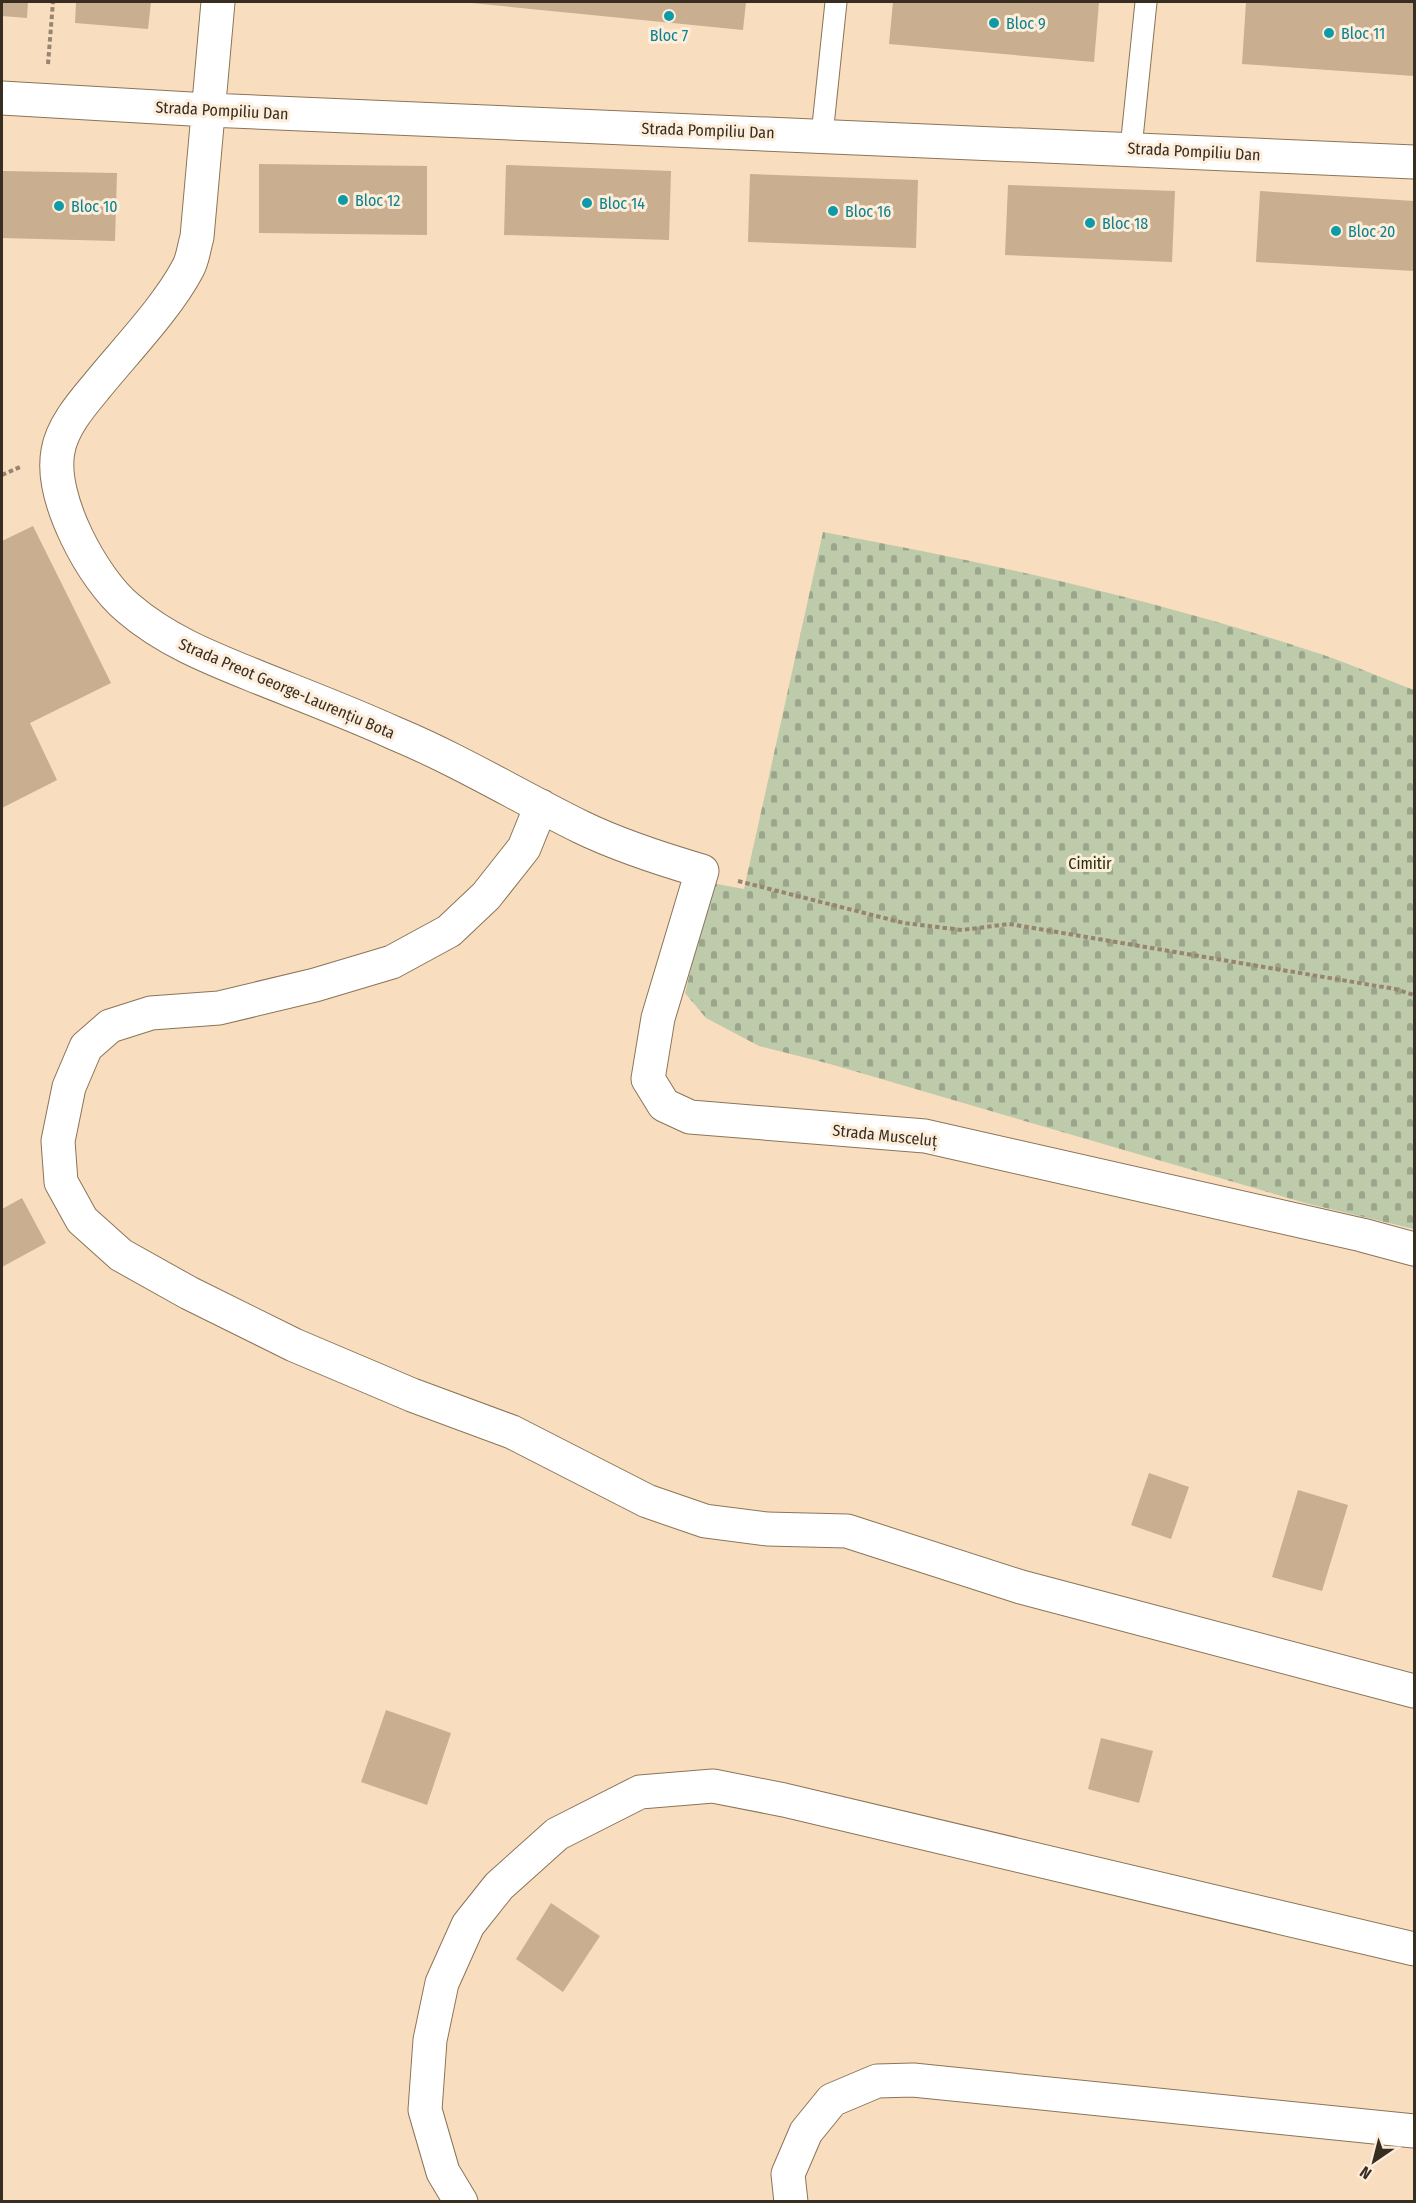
<svg xmlns="http://www.w3.org/2000/svg" width="1416" height="2203" viewBox="0 0 1416 2203" font-family="'Fira Sans Condensed',sans-serif">
<defs>
<pattern id="cemetery-stones" width="16" height="16" patternUnits="userSpaceOnUse" patternTransform="scale(1.5)"><rect width="16" height="16" fill="#becbab"/><path d="M2 7V4a2 2 0 0 1 4 0v3zM10 15v-3a2 2 0 0 1 4 0v3z" fill="#9ba58b"/></pattern>
</defs>
<rect width="100%" height="100%" fill="#f8debf"/>
<path fill="url(#cemetery-stones)" d="M823,532C986,562 1150,598 1308,650C1344,661 1379,677 1414,690V1229L1305,1203L830,1064L759,1046L706,1018L685,993L712,883L744,889Z"/>
<path fill="#c9ae8f" d="M2,2H28L27,18L2,16Z
M76,2H151L148,29L75,23Z
M461,2H746L743,30Z
M893,2H1099L1094,62L889,44Z
M1246,2H1414V76L1242,64Z
M259,164L427,166V235L259,233Z
M506,165L671,171L669,240L504,235Z
M2,171L117,173L115,241L2,238Z
M750,174L918,180L916,248L748,242Z
M1008,185L1175,191L1172,262L1005,255Z
M1260,191L1414,201V271L1256,262Z
M33,526L111,683L30,723L57,780L2,808V541Z
M22,1198L46,1243L2,1267V1209Z
M1149,1473L1189,1487L1171,1539L1131,1525Z
M1298,1490L1348,1505L1322,1591L1272,1577Z
M386,1710L451,1733L427,1805L361,1782Z
M1101,1738L1153,1751L1139,1803L1088,1789Z
M551,1903L600,1936L563,1992L516,1959Z"/>
<g fill="none" stroke-linecap="round" stroke-linejoin="round">
<g stroke="#8b7458" stroke-width="23">
<path id="lane" d="M822,135L836,2
M1131,148L1146,2"/>
</g>
<g stroke="#8b7458" stroke-width="35">
<path id="street" d="M218,2L197,237C194,247 193,259 188,268C167,308 125,351 96,387C81,405 62,427 58,451C49,498 93,579 128,608C166,641 213,659 260,678C305,696 350,713 394,733C459,760 518,796 581,827C620,846 661,859 702,871L658,1018L648,1079L664,1105L690,1117L925,1136L1362,1235L1414,1249
M2,98L208,110L1414,162
M541,806L524,848L486,896L449,931L392,962L315,985L219,1008L151,1013L110,1026L86,1047L69,1087L58,1141L61,1182L82,1220L121,1255L189,1293L294,1345L412,1395L512,1432L647,1501L705,1521L767,1529L847,1531L1021,1587L1414,1691
M461,2202L443,2172L425,2110L430,2040L442,1983L468,1925L499,1886L557,1834L640,1792L713,1786L784,1800L1414,1949
M791,2202L788,2174L806,2132L832,2100L877,2081L913,2080L1414,2131"/>
</g>
<path stroke="#978570" stroke-width="4" stroke-dasharray="4.5 3" stroke-linecap="butt" d="M48,64L53,2
M2,475L20,467
M738,881L904,923L962,930L1009,924L1395,989L1414,995"/>
<use href="#lane" stroke="#fff" stroke-width="21"/>
<use href="#street" stroke="#fff" stroke-width="33"/>
</g>
<g fill="#0f9aa8" stroke="#fdeddb" stroke-width="2">
<circle cx="669" cy="16" r="6"/>
<circle cx="994" cy="23" r="6"/>
<circle cx="1329" cy="33" r="6"/>
<circle cx="343" cy="200" r="6"/>
<circle cx="587" cy="203" r="6"/>
<circle cx="59" cy="206" r="6"/>
<circle cx="833" cy="211" r="6"/>
<circle cx="1090" cy="223" r="6"/>
<circle cx="1336" cy="231" r="6"/>
</g>
<g text-anchor="middle" stroke-width="6" stroke-linejoin="round" paint-order="stroke">
<g font-size="16" fill="#0d838f" stroke="#fdeddb" text-anchor="start">
<text x="1006" y="29">Bloc 9</text>
<text x="1341" y="39">Bloc 11</text>
<text x="669" y="41" text-anchor="middle">Bloc 7</text>
<text x="355" y="206">Bloc 12</text>
<text x="599" y="209">Bloc 14</text>
<text x="71" y="212">Bloc 10</text>
<text x="845" y="217">Bloc 16</text>
<text x="1102" y="229">Bloc 18</text>
<text x="1348" y="237">Bloc 20</text>
</g>
<g font-size="16" fill="#372d21" stroke="#fdeddb">
<text transform="translate(222 110) rotate(3)" y="6">Strada Pompiliu Dan</text>
<text transform="translate(708 130) rotate(2)" y="6">Strada Pompiliu Dan</text>
<text transform="translate(1194 151) rotate(3)" y="6">Strada Pompiliu Dan</text>
<text transform="translate(287 688) rotate(23)" y="6">Strada Preot George-Laurențiu Bota</text>
<text transform="translate(885 1135) rotate(6)" y="6">Strada Musceluț</text>
</g>
<g font-size="16" fill="#243107" stroke="#fdeddb">
<text x="1090" y="869">Cimitir</text>
</g>
</g>
<rect width="1416" height="2203" fill="none" stroke="#372d21" stroke-width="6"/>
<g transform="translate(1374 2161) rotate(215)" stroke="#fdeddb" stroke-width="4.5" paint-order="stroke">
<path d="M0-4.5L10 22L0 15L-10 22Z" fill="#372d21"/>
<text y="-9" font-size="16" font-weight="bold" text-anchor="middle" fill="#372d21">N</text>
</g>
</svg>
